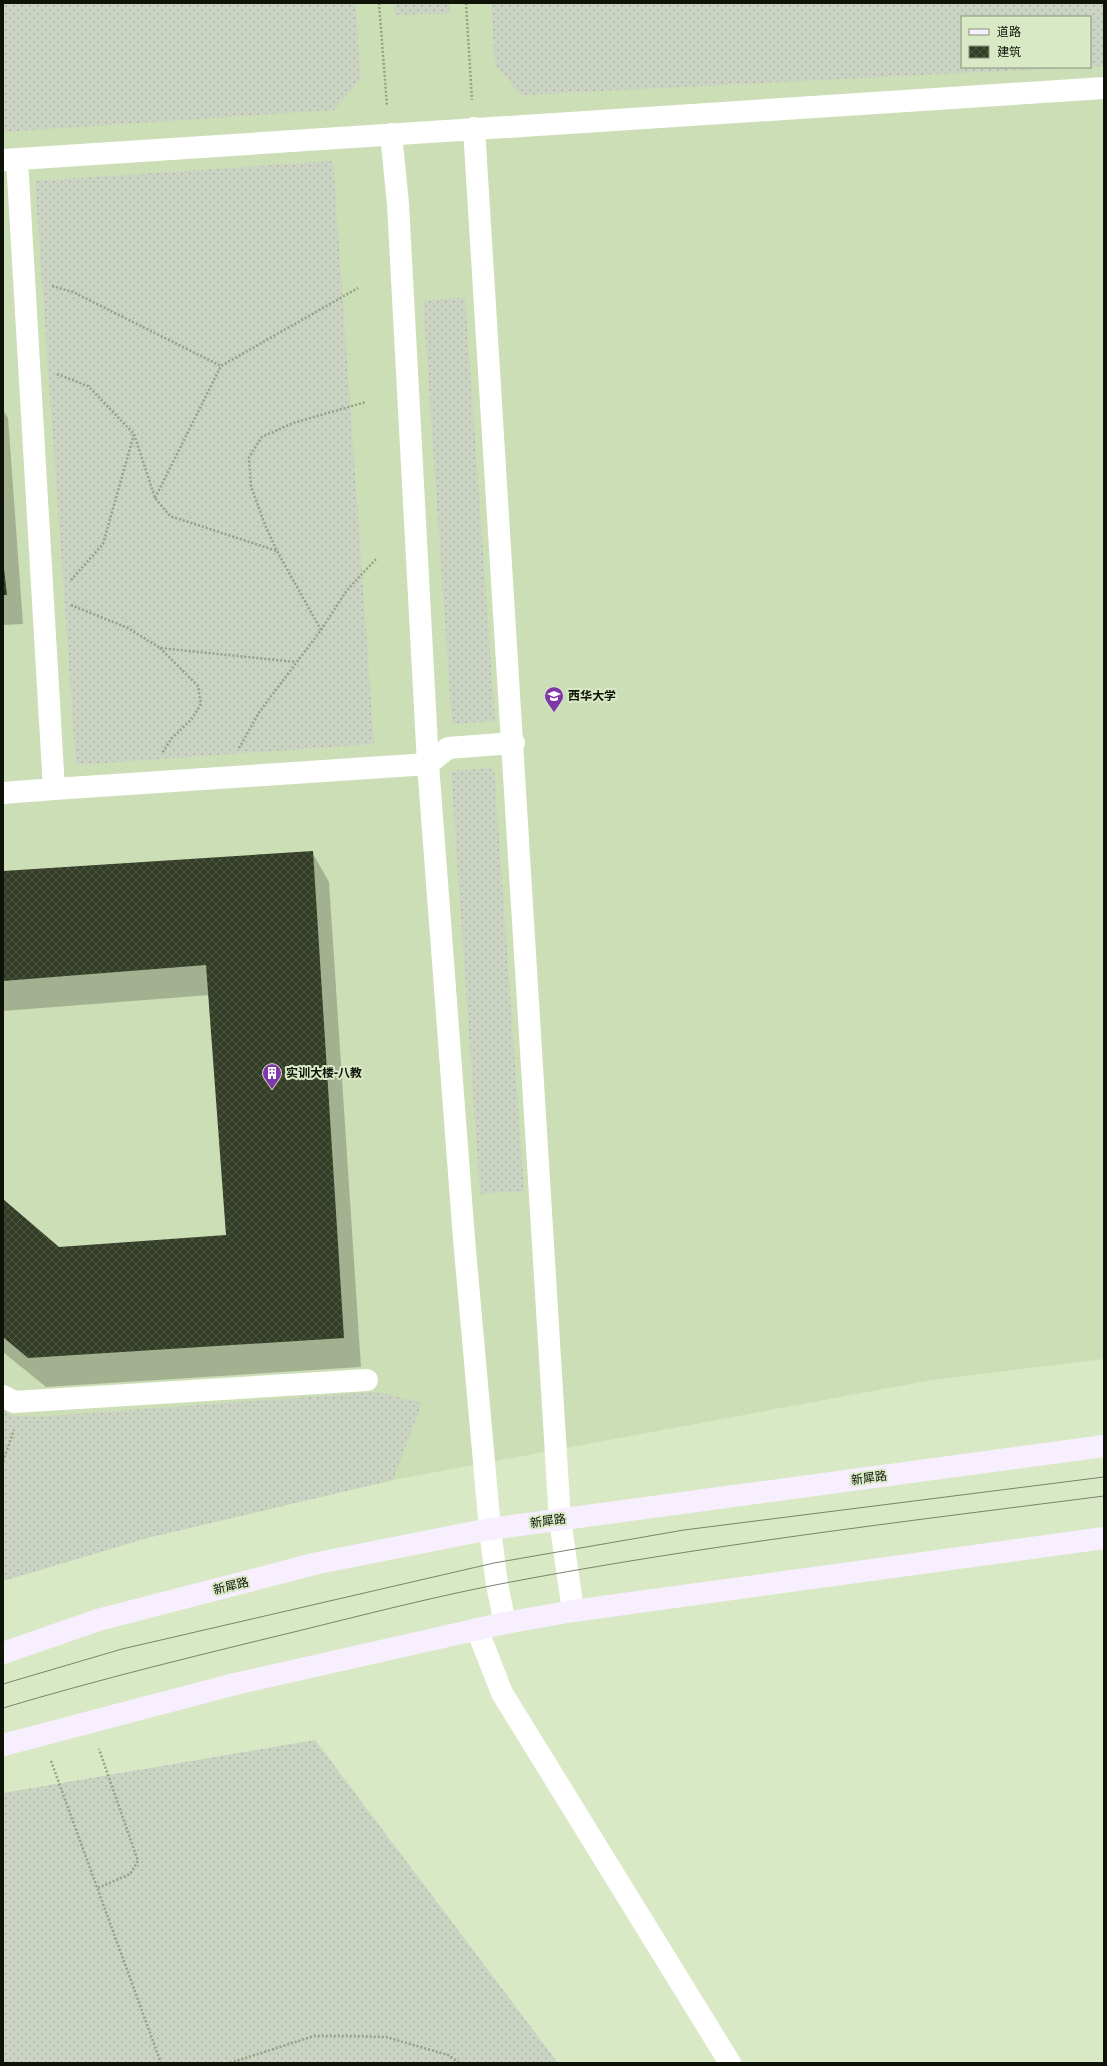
<svg xmlns="http://www.w3.org/2000/svg" width="1107" height="2066" viewBox="0 0 1107 2066" font-family="Ubuntu,'Noto Sans SC',sans-serif">
<defs>
<pattern id="grass-dots" width="8" height="8" patternUnits="userSpaceOnUse"><rect width="8" height="8" fill="#cbd3c2"/><path d="M2 2h.1M6 6h.1" fill="none" stroke="#adb4a5" stroke-width="1.8" stroke-linecap="round"/></pattern>
<pattern id="building-cross-hatch" width="8" height="8" patternUnits="userSpaceOnUse"><rect width="8" height="8" fill="#343e27"/><path d="M0 0l8 8M0 8l8-8" fill="none" stroke="#4e5643"/></pattern>
</defs>
<rect width="100%" height="100%" fill="#d9e9c6"/>
<path fill="#ccdeb5" fill-rule="evenodd" d="M3,3H1104V1359L932,1380L393,1480L147,1538L3,1581ZM962,17H1090V67H962Z"/>
<path fill="url(#grass-dots)" fill-rule="evenodd" d="M3,3H356L360,80L334,110L3,132Z
M394,3H450V13L395,15Z
M491,3H1104V66L521,95L495,64ZM962,17H1090V67H962Z
M333,161L374,744L76,765L35,181Z
M465,298L495,721L452,724L423,300Z
M494,768L524,1191L480,1194L451,771Z
M376,1392L422,1403L393,1480L147,1538L3,1581V1412L15,1416L37,1417Z
M315,1740L558,2063H3V1793Z"/>
<path fill="#0003" d="M3,410L8,418L23,624L3,625Z
M312,852L329,882L361,1367L46,1387L3,1352V1201L58,1248L227,1236L210,995L3,1011V872Z"/>
<path fill="url(#building-cross-hatch)" d="M3,560L7,595H3Z
M313,851L344,1338L28,1358L3,1337V1199L59,1247L226,1235L206,965L3,981V871Z"/>
<g fill="none" stroke-linecap="round" stroke-linejoin="round">
<path stroke="#95a286" stroke-width="2.5" stroke-dasharray="2 2" stroke-linecap="butt" d="M379,3L387,106
M466,3L472,100
M52,286L73,292L221,366
M57,374L88,386L134,434L155,498L170,516L277,551
M155,498L221,366L358,288
M71,580L103,544L134,434
M71,605L128,628L160,648L296,662
M321,630L277,551L265,525L251,486L249,457L262,437L293,423L366,402
M160,648L198,686L201,704L191,720L172,738L162,753
M239,748L260,711L321,630L347,590L377,558
M3,1461L14,1430
M51,1761L161,2063
M98,1888L130,1874L138,1861L99,1749
M230,2063L314,2036H349L386,2037L448,2055L460,2063"/>
<path stroke="#fff" stroke-width="22" d="M474,128L560,1520L573,1611
M391,134L398,204L428,764L464,1239L490,1529L497,1585L505,1623
M3,160L1104,88
M54,789L428,764L448,748L514,743
M3,793L54,789L17,159
M3,1396L14,1402L367,1380
M477,1629L502,1693L730,2063"/>
<path stroke="#f8effe" stroke-width="22" d="M3,1653L98,1620L318,1563L490,1529L1104,1446
M3,1745L235,1684L505,1623L573,1611L1104,1538"/>
<path stroke="#7a846c" stroke-width="1" d="M3,1684L122,1649L494,1563L684,1530L1104,1477
M3,1708C100,1679 199,1655 298,1631C363,1615 429,1598 495,1585C697,1546 901,1522 1104,1496"/>
</g>
<defs>
<g id="university-pin" transform="scale(1)"><path d="M0 17L-7.5 6A9.5 9.5 0 1 1 7.5 6Z" fill="#7f36a8" stroke="#d9e9c6"/><path d="M0-5L7-2L0 1L-7-2ZM-4 1L0 2.5L4 1V4Q0 6-4 4Z" fill="#fff"/></g>
<g id="building-pin" transform="scale(1)"><path d="M0 17L-7.5 6A9.5 9.5 0 1 1 7.5 6Z" fill="#7f36a8" stroke="#d9e9c6"/><path d="M-4-6H4V6H1V3H-1V6H-4ZM-2.5-4.3h1.7v1.8h-1.7ZM.8-4.3h1.7v1.8H.8ZM-2.5-1h1.7V.8h-1.7ZM.8-1h1.7V.8H.8Z" fill="#fff"/></g>
</defs>
<g fill-rule="evenodd">
<use href="#university-pin" x="554" y="696"/>
<use href="#building-pin" x="272" y="1073"/>
</g>
<g text-anchor="middle" stroke-width="4" stroke-linejoin="round" paint-order="stroke">
<g font-size="12" font-weight="bold" fill="#0e1307" stroke="#d9e9c6" text-anchor="start">
<text x="568" y="700">西华大学</text>
<text x="286" y="1077">实训大楼-八教</text>
</g>
<g font-size="12" fill="#0e1307" stroke="#d9e9c6">
<text transform="translate(869 1478) rotate(-8)" y="4">新犀路</text>
<text transform="translate(548 1521) rotate(-8)" y="4">新犀路</text>
<text transform="translate(231 1586) rotate(-14)" y="4">新犀路</text>
</g>
</g>
<rect width="1107" height="2066" fill="none" stroke="#0e1307" stroke-width="8"/>
<rect x="961" y="16" width="130" height="52" fill="#d9e9c6" stroke="#88937a"/>
<rect x="969" y="29" width="20" height="6" fill="#f8effe" stroke="#88937a"/>
<text x="997" y="36" font-size="12" fill="#0e1307">道路</text>
<rect x="969" y="46" width="20" height="12" fill="url(#building-cross-hatch)" stroke="#88937a"/>
<text x="997" y="56" font-size="12" fill="#0e1307">建筑</text>
</svg>
